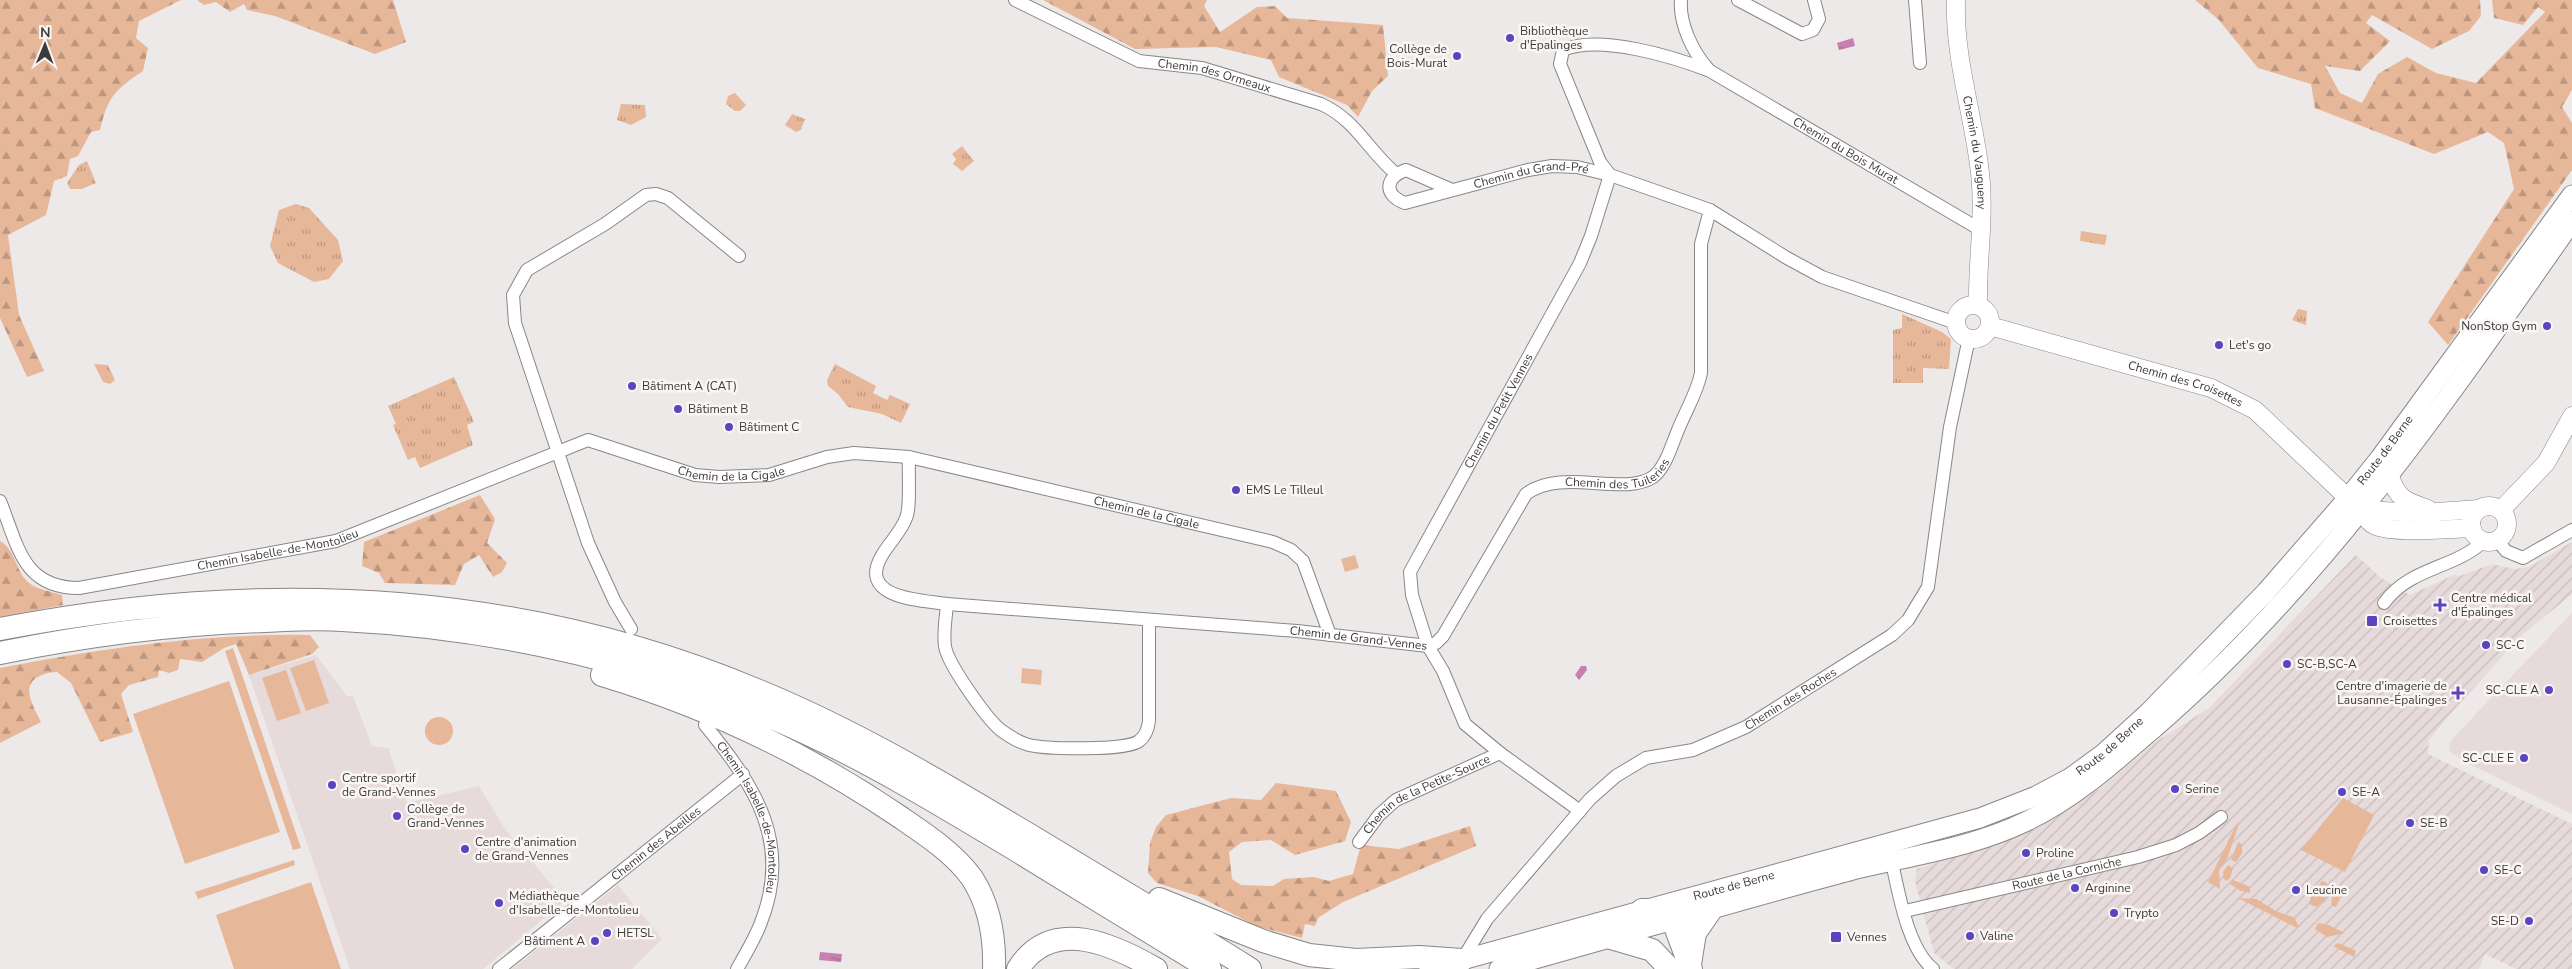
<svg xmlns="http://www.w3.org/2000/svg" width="2572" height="969" viewBox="0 0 2572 969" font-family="'Nunito Sans',sans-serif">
<defs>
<pattern id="industrial-furrows" width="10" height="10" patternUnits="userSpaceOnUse" patternTransform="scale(1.25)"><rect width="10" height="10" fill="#e7dada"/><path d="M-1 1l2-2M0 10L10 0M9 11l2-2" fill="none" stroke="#c7bcbc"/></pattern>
<pattern id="forest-firs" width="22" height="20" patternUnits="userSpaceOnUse" patternTransform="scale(1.25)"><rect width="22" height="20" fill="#e7b79a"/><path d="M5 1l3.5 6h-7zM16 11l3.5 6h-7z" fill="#bc967f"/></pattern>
<pattern id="park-tufts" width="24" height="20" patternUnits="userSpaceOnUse" patternTransform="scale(1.25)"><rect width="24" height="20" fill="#e7b79a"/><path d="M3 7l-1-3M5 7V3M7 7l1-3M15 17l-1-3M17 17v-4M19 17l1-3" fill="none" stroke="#bc967f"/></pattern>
<pattern id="water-ripples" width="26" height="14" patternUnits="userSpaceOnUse" patternTransform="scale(1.25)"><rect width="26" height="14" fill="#c780af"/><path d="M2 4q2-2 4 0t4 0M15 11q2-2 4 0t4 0" fill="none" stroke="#a36a8f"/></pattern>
</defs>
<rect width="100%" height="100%" fill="#eee9e9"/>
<path fill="#e7dada" d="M2572,613V814L2469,764L2450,752L2449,745L2452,739Z
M316,655L347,696H353L372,746L388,748L407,803L479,786L505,829L565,901L483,969H350L249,675Z
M618,885L662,939L632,969H512Z"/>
<path fill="url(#industrial-furrows)" d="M2572,542V594L2521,636L2451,713L2429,740L2428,754L2572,824V969H2516L2485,954L2479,969H1954L1934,953L1915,881L1917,869L1977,849L2047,820L2101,788L2154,743L2209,708L2356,555L2381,578L2410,595L2456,574L2457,577L2492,564L2514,569L2529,567Z"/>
<path fill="#e7b79a" d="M1355,555L1359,568L1345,572L1341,559Z
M233,648L301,848L293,850L225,651Z
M314,660L329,703L306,711L290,668Z
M1022,668L1042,670L1041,685L1021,683Z
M286,670L301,713L277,721L262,678Z
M229,681L280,832L185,864L133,714Z
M425 731a14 14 0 1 1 28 0a14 14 0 1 1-28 0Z
M2343,798L2374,815L2345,872L2301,850Z
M2237,823L2239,824L2227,859L2219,870L2220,889L2208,882Z
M2238,842L2242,844V853L2236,862L2231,860Z
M294,860L295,865L198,899L195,892Z
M2228,865L2233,868L2230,878L2227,881L2224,879L2223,872Z
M2233,880L2250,887V893L2241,891L2230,884Z
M2322,881L2327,883L2325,900L2316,907L2309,904L2312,893Z
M311,882L341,969H234L216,915Z
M2340,887L2344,890L2336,907L2331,905L2333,889Z
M2238,898L2256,899L2276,911L2295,918L2298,926L2297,928Z
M2318,923L2326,924L2345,933L2327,937L2315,929Z
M2338,943L2356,951L2354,957L2333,946Z"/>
<path fill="url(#forest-firs)" d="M0,0H181L139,21L136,38L148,48L143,71C115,90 108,96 100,130L91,132L78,156L70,159L67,176L54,181L46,215L8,235L19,315L44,371L27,377L0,318Z
M197,0H393L406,42L375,54L275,16L247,10L244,4L230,12L216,2L204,5Z
M1043,0H1207L1204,6L1220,32L1257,7L1275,6L1287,18L1383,25L1388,76L1372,91L1358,117L1347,105L1279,77L1271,60L1216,47L1135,49Z
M2195,0H2480L2481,16L2469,31L2432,49L2372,15L2366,23L2390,41L2360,71L2325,66L2340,93L2362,103L2378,74L2407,57L2436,73L2476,83L2545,12L2538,7L2523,25L2494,18L2492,0H2572V90L2562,107L2572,123V170L2448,345L2428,322L2514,189L2504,143L2488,132L2434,154L2315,108L2311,84L2258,68L2218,19Z
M480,495L495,519L487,543L507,563L502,572L493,577L479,555L464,564L455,585L385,583L379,573L362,566L364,542Z
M0,541C17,550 15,575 32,585C40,590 53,592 62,595L63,605L0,617Z
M310,635L319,647L312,654L249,675L236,644L224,648L202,662L180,659L178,670L169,673L159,670L158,677L129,685L121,694L133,732L100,742L71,683L57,672C51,672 47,673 42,675C18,684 34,707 41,722L0,743V668C102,648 205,633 310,635Z
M1276,783L1336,791L1351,822L1345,841L1295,855L1271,840L1242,842L1229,852L1232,879L1241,885L1273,886L1284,879L1313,877L1329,881L1353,874L1361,845L1399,849L1470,826L1476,846L1343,902L1318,918L1315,926L1305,924L1302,938L1256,926L1198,896L1157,883L1148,873L1150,843L1156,827L1166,815L1231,798L1261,800Z"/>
<path fill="url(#park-tufts)" d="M735,93L746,105L740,111H735L726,104L728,96Z
M621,104L645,105L646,117L631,125L617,120Z
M792,114L805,119L801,130L796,132L785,125Z
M962,146L974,161L962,171L953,164L956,159L952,154Z
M87,161L96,183L82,189H70L67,183L79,165Z
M296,204L309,208L338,240L343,261L329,279L314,282L278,263L270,246L279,210Z
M2081,231L2107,235L2105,245L2080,241Z
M2298,309L2307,311L2306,325L2292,320Z
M1902,314L1942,332L1951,339L1949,369L1923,368V383H1893V330L1902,328Z
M94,364L108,365L115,380L110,384L103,382Z
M835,364L876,386L873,393L887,400L890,395L910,404L901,423L882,414L848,407L838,394L828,386L827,380Z
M454,377L474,422L467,425L473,445L420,468L415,457L408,460L393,425L396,424L388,406Z"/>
<path fill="url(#water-ripples)" d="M1853,38L1855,46L1839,50L1837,43Z
M1581,666H1586L1587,670L1579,680L1575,675Z
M820,952L842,954L841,962L819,960Z"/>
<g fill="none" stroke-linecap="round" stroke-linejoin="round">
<g stroke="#8a8686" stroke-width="14">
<g id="street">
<path id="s1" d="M1015,0L1139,61L1202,68L1321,104C1356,120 1367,149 1395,173"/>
<path d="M1681,0C1679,24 1693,52 1708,69"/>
<path d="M1738,0L1802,34L1813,30L1819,19L1814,0"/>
<path d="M1915,0L1920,63"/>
<path id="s2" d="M1610,175L1600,162L1560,64L1563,50C1600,34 1674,57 1710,71L1981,230"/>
<path id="s3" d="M1452,190L1406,170C1385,177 1383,195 1405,203L1528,170L1552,166L1577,167L1610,175L1710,210L1787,258L1822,277L1956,323"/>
<path id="s4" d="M909,457C908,471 911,508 906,518C901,532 888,544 881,557C858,599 922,600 947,604L1297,631L1428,646L1436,643L1443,636L1526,494C1562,467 1623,497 1653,477C1666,467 1672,444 1678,430C1686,410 1697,393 1701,373V244L1710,210"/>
<path id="s5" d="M0,501C18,545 22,588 79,588L336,541L588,440L695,475L719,477L769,475L827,457L854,453L909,457L1273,542L1291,550L1303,561L1330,635"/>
<path d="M2497,540L2506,551L2523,558L2572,530"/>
<path d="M2384,603C2410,567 2454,569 2484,541"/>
<path d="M947,604C946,617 943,633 945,646C947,663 988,721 1002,731C1009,736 1021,743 1029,745C1046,749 1127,751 1139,741C1146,736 1148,729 1149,721V620"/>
<path d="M631,629L615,602L588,543L515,323L513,295L527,270L605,224L646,195L656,194L668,198L739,256"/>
<path id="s6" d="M705,725C756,787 793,844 760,925C754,940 745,955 737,969"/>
<path id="s7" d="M1580,811L1500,753L1465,724L1443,671L1428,646L1412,595L1410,572L1580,263L1591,236L1610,175"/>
<path id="s8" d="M1359,842L1379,815L1396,800L1500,753"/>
<path d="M1890,854C1898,887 1906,947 1933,969"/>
<path id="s9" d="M1905,911L2138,857L2176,845L2199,833L2221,817"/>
<path id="s10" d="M1462,960L1487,919L1590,799L1616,776L1646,758L1693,750L1746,727L1892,635L1908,620L1928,587L1950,427L1969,338"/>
<path id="s11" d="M499,969L743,774"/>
</g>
</g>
<g stroke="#8a8686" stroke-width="19">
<g id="secondary">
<path id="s12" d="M1956,0C1954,56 1972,110 1979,165C1986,212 1977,258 1978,305"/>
<circle cx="1973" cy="322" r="17"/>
<path id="s13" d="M1990,326L2211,388L2255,410L2348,498"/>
<path d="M2389,474C2397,499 2405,501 2428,509"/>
<circle cx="2489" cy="524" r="18"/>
<path d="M2362,510C2365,516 2368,522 2374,525C2391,534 2451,529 2472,528"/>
<path d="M2362,510L2423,513L2479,509"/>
<path d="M2501,510L2546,463L2572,416"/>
</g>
</g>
<g stroke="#8a8686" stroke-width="21">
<g id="primary">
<path id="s14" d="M1429,969L1980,818L2036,796L2070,778L2103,754L2149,712L2266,592L2348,498L2380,458L2572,195"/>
<path d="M1499,969C1616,937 1732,902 1849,871C1908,856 1972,848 2027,821C2075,798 2115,762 2154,728C2321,584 2447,401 2572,221"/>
</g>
</g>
<g stroke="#8a8686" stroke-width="24">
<path id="highway" d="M0,629C258,579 514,588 759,691C859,732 951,788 1043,843C1112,885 1182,926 1250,969
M0,653C88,635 175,624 264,621C290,620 316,618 342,620C503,628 660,665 806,733C877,766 944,807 1011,847C1077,888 1144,928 1210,969
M602,675C708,707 809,755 900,817C925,834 954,853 972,878C990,906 995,937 994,969
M1159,899L1263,941L1309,955L1356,960L1419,957L1462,960
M1642,910H1659L1673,921L1691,969
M1611,938L1652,950L1670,969
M1690,964L1695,933L1711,910
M1018,969C1052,915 1114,945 1156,969"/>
</g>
<use href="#street" stroke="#fff" stroke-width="12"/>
<use href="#secondary" stroke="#fff" stroke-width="18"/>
<use href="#primary" stroke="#fff" stroke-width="19"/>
<use href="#highway" stroke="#fff" stroke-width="22"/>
</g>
<g fill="#5945bd" stroke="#fbf6f6" stroke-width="2">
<circle cx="1510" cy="38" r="5"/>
<circle cx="1457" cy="56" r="5"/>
<circle cx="2547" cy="326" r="5"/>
<circle cx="2219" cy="345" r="5"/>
<circle cx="632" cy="386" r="5"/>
<circle cx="678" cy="409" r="5"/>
<circle cx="729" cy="427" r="5"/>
<circle cx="1236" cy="490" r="5"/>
<path d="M2437.5 597.5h5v5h5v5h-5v5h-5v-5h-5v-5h5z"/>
<rect x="2366" y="615" width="12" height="12" rx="2.5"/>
<circle cx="2486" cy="645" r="5"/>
<circle cx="2287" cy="664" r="5"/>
<circle cx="2549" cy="690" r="5"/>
<path d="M2455.5 685.5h5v5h5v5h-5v5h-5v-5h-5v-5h5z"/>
<circle cx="2524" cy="758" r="5"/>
<circle cx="332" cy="785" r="5"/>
<circle cx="2175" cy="789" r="5"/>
<circle cx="2342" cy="792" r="5"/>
<circle cx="397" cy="816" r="5"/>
<circle cx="2410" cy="823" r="5"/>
<circle cx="465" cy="849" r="5"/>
<circle cx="2026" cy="853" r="5"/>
<circle cx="2484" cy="870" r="5"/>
<circle cx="2075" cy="888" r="5"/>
<circle cx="2296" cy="890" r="5"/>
<circle cx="499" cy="903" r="5"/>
<circle cx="2114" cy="913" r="5"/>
<circle cx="2529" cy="921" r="5"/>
<circle cx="607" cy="933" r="5"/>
<circle cx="1970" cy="936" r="5"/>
<rect x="1830" y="931" width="12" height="12" rx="2.5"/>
<circle cx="595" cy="941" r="5"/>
</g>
<g text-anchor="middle" stroke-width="5" stroke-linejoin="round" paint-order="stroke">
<g font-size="12" fill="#3c3a3a" stroke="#fbf6f6" text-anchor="start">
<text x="1520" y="35">Bibliothèque<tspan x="1520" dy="14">d'Epalinges</tspan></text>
<text x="1447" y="53" text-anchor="end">Collège de<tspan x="1447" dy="14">Bois-Murat</tspan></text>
<text x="2537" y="330" text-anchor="end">NonStop Gym</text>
<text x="2229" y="349">Let's go</text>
<text x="642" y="390">Bâtiment A (CAT)</text>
<text x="688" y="413">Bâtiment B</text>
<text x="739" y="431">Bâtiment C</text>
<text x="1246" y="494">EMS Le Tilleul</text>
<text x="2451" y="602">Centre médical<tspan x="2451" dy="14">d'Épalinges</tspan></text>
<text x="2383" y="625">Croisettes</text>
<text x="2496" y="649">SC-C</text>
<text x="2297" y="668">SC-B,SC-A</text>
<text x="2447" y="690" text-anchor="end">Centre d'imagerie de<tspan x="2447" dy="14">Lausanne-Épalinges</tspan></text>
<text x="2539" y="694" text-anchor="end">SC-CLE A</text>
<text x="2514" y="762" text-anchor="end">SC-CLE E</text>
<text x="342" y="782">Centre sportif<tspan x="342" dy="14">de Grand-Vennes</tspan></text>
<text x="2185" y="793">Serine</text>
<text x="2352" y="796">SE-A</text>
<text x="407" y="813">Collège de<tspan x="407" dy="14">Grand-Vennes</tspan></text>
<text x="2420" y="827">SE-B</text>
<text x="475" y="846">Centre d'animation<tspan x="475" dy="14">de Grand-Vennes</tspan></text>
<text x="2036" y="857">Proline</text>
<text x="2494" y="874">SE-C</text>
<text x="2085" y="892">Arginine</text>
<text x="2306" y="894">Leucine</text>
<text x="509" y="900">Médiathèque<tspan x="509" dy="14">d'Isabelle-de-Montolieu</tspan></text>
<text x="2124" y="917">Trypto</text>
<text x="2519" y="925" text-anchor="end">SE-D</text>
<text x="617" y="937">HETSL</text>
<text x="1980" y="940">Valine</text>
<text x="1847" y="941">Vennes</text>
<text x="585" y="945" text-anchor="end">Bâtiment A</text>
</g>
<g font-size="12" fill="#3c3a3a" stroke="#fbf6f6">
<text dy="4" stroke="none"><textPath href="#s1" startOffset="215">Chemin des Ormeaux</textPath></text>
<text dy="4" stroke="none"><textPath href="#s2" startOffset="445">Chemin du Bois Murat</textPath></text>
<text dy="4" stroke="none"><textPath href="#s12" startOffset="154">Chemin du Vaugueny</textPath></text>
<text dy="4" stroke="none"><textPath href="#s3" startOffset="229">Chemin du Grand-Pré</textPath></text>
<text dy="4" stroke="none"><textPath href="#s13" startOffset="204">Chemin des Croisettes</textPath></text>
<text dy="4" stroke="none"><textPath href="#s7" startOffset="491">Chemin du Petit Vennes</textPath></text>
<text dy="4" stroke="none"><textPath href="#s14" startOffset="1126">Route de Berne</textPath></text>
<text dy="4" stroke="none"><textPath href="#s4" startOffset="971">Chemin des Tuileries</textPath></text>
<text dy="4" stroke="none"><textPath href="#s5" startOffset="810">Chemin de la Cigale</textPath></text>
<text dy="4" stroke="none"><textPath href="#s5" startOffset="1235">Chemin de la Cigale</textPath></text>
<text dy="4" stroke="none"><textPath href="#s5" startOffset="331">Chemin Isabelle-de-Montolieu</textPath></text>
<text dy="4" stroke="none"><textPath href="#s4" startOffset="621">Chemin de Grand-Vennes</textPath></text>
<text dy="4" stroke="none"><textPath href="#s10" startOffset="434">Chemin des Roches</textPath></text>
<text dy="4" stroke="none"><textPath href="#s14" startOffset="721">Route de Berne</textPath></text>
<text dy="4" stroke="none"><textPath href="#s8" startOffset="85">Chemin de la Petite-Source</textPath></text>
<text dy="4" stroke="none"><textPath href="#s6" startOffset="105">Chemin Isabelle-de-Montolieu</textPath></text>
<text dy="4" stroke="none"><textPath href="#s11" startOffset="201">Chemin des Abeilles</textPath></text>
<text dy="4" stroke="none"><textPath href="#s9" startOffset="166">Route de la Corniche</textPath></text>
<text dy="4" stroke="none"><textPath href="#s14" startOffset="316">Route de Berne</textPath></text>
</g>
</g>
<g transform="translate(45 45) rotate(1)" stroke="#fbf6f6" stroke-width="4" paint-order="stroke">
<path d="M0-4L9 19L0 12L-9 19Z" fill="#3c3a3a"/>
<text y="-8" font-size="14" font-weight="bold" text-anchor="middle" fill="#3c3a3a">N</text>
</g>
</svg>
